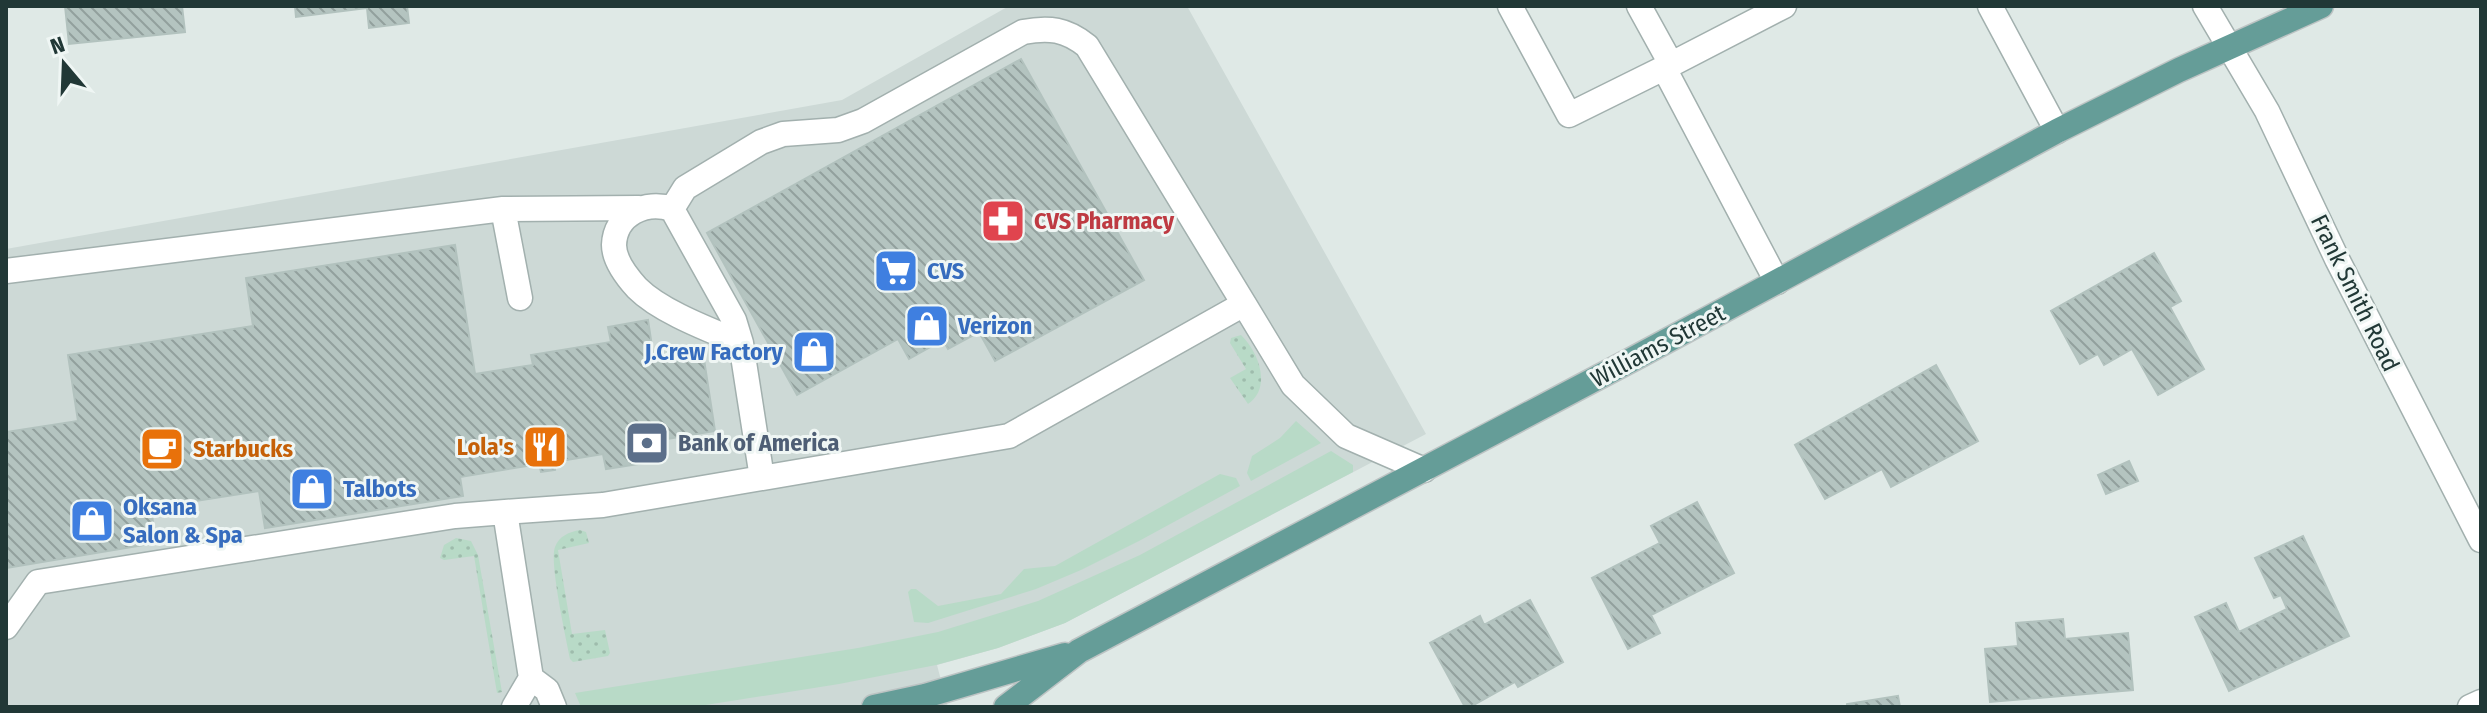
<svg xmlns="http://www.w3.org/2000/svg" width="2487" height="713" viewBox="0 0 2487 713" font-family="'Fira Sans Condensed',sans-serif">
<defs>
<pattern id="garden-dots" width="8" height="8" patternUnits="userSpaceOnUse" patternTransform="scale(2)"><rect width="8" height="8" fill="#b8dac7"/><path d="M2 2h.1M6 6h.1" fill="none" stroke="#9ebcac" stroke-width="1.8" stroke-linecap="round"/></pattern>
<pattern id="building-back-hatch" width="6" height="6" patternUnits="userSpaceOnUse" patternTransform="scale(2)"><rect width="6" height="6" fill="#b4c4c0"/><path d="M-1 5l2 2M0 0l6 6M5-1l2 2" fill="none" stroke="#92a09d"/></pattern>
</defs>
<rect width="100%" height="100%" fill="#dfe9e6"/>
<path fill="#cdd9d6" d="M1009,6H1187L1426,434L1065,623L998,648L937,665L948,707H6V249L842,100Z"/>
<path fill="#b8dac7" d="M1296,421L1321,443L1251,481L1247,473L1252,456L1280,438Z
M1331,451L1353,465V472L1065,623L998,648L936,665L839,684L693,707H581L575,693L858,648L938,632L1038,601L1140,555Z
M1220,474L1236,478L1240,486L1139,541L1081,570L1036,589L928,623L914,622L908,592L911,589H916L938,606L1001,594L1024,569L1055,566Z"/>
<path fill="url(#garden-dots)" d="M1241,335C1259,352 1272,388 1248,404L1230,378L1246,369L1230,343L1231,338Z
M580,530L586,532L589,543L558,550L572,634L605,630L610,653L608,656L573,662L570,659C566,638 549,562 555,547C559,536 569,532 580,530Z
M456,538L471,541L478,555L502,692L497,693L474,556L444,560L440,558L444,545Z"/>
<path fill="url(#building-back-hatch)" stroke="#b2c2be" stroke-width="2" d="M65,6H182L185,32L69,44Z
M295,6H407L409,23L369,28L367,8L296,17Z
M1021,59L1144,280L995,361L979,332L948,349L943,340L909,359L898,339L797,395L707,233Z
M455,245L475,374L533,365L531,355L611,342L608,327L648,320L654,360L703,353L715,431L661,440L664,460L606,469L603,454L554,462L555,470L541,472L539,464L460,477L463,496L265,528L259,491L151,508L156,543L6,568V432L78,421L68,355L253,326L246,278Z
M2154,253L2181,301L2170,307L2204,369L2158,395L2132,349L2104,365L2098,354L2080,364L2051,311Z
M1936,365L1978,441L1891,487L1882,469L1825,499L1795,445Z
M2129,461L2138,481L2106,494L2098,475Z
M1697,502L1734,573L1651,615L1660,633L1628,649L1592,578L1660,543L1651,526Z
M2303,536L2349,636L2229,691L2195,617L2226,603L2239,632L2287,609L2281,595L2274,598L2255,558Z
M1530,600L1563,662L1518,687L1515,682L1470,707H1465L1430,643L1480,616L1484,625Z
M2063,619L2065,639L2128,633L2133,690L1990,702L1985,649L2018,646L2016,623Z
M1898,696L1900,707H1847V704Z"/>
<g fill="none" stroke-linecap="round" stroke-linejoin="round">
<g stroke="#a2b0ae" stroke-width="27">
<path id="minor" d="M1510,6L1569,115L1664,68
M1639,6L1671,64
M1990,6L2057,131
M2205,6L2267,111L2337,259L2481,540
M503,209L520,298
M672,209L685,188L761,142L783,134L838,130L863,121L1023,32C1049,27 1066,29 1087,46L1244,304
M6,271L503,209L639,208
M1777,282L1664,68L1784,6
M741,343C710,330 661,312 637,288C627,277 614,261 614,245C615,214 646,200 672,209L734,320L741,343L762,478
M505,512L603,505L1009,436L1244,304L1293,385L1346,436L1424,470
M6,627L38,582L455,516L505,512L531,678L514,707
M531,678L547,690L554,707
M2470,707L2481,702"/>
</g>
<g stroke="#bcc3c3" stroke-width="27">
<path id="major" d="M874,707L925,696L1065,655
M1006,707L1079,651L1633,359L2057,131L2179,70L2321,6"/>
</g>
<use href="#minor" stroke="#fff" stroke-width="24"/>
<use href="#major" stroke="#659d98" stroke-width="24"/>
</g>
<defs>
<g id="pharmacy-square" transform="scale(2.3)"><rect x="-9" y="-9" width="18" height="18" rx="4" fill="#e0444e" stroke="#eff6f4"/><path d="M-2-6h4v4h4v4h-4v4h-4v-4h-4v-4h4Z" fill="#fff"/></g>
<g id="supermarket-square" transform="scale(2.3)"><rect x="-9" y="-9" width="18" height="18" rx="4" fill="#3f7fe0" stroke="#eff6f4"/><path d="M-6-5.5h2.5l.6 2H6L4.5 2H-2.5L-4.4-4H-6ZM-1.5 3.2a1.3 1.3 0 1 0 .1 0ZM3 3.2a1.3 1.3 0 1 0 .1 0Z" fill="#fff"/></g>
<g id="shop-square" transform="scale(2.3)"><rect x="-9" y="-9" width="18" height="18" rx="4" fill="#3f7fe0" stroke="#eff6f4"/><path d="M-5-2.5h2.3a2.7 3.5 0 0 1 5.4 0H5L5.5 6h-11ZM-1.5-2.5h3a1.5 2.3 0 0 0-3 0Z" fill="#fff"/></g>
<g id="bank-square" transform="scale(2.3)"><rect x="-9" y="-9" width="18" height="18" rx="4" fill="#5c6f8a" stroke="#eff6f4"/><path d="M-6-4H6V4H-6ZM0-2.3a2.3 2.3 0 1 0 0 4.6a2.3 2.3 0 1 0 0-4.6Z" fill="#fff"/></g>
<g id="restaurant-square" transform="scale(2.3)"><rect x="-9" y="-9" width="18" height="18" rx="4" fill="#e8710a" stroke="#eff6f4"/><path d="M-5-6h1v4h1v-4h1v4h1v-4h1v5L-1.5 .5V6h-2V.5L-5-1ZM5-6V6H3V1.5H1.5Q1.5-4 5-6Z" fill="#fff"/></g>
<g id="cafe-square" transform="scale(2.3)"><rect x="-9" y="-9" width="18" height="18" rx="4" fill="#e8710a" stroke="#eff6f4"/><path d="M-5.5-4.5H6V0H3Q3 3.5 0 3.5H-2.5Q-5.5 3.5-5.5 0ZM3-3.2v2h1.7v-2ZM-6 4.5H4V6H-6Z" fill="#fff"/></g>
</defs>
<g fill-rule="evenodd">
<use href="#pharmacy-square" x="1003" y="221"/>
<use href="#supermarket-square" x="896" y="271"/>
<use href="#shop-square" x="927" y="326"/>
<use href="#shop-square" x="814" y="352"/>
<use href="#bank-square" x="647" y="443"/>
<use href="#restaurant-square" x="545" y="447"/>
<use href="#cafe-square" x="162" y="449"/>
<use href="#shop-square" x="312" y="489"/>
<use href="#shop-square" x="92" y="521"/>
</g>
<g text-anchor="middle" stroke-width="6" stroke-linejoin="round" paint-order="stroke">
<g font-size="24" font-weight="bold" fill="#be3a42" stroke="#eff6f4" text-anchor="start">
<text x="1034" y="229">CVS Pharmacy</text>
</g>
<g font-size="24" font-weight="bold" fill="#366cbe" stroke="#eff6f4" text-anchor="start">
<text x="927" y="279">CVS</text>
<text x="958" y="334">Verizon</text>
<text x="783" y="360" text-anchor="end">J.Crew Factory</text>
<text x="343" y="497">Talbots</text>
<text x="123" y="515">Oksana<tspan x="123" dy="28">Salon &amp; Spa</tspan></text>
</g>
<g font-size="24" fill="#213836" stroke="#eff6f4">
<text transform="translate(2355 293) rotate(64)" y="8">Frank Smith Road</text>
<text transform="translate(1658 346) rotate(-28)" y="8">Williams Street</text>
</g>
<g font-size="24" font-weight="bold" fill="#4e5e75" stroke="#eff6f4" text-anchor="start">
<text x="678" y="451">Bank of America</text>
</g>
<g font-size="24" font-weight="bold" fill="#c56008" stroke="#eff6f4" text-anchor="end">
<text x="514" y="455">Lola's</text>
<text x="193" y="457" text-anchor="start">Starbucks</text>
</g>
</g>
<rect width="2487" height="713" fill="none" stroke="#213836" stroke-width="16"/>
<g transform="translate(64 64) rotate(341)" stroke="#eff6f4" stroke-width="6" paint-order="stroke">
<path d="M0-6L14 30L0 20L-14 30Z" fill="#213836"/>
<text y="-12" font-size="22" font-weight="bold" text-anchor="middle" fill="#213836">N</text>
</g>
</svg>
